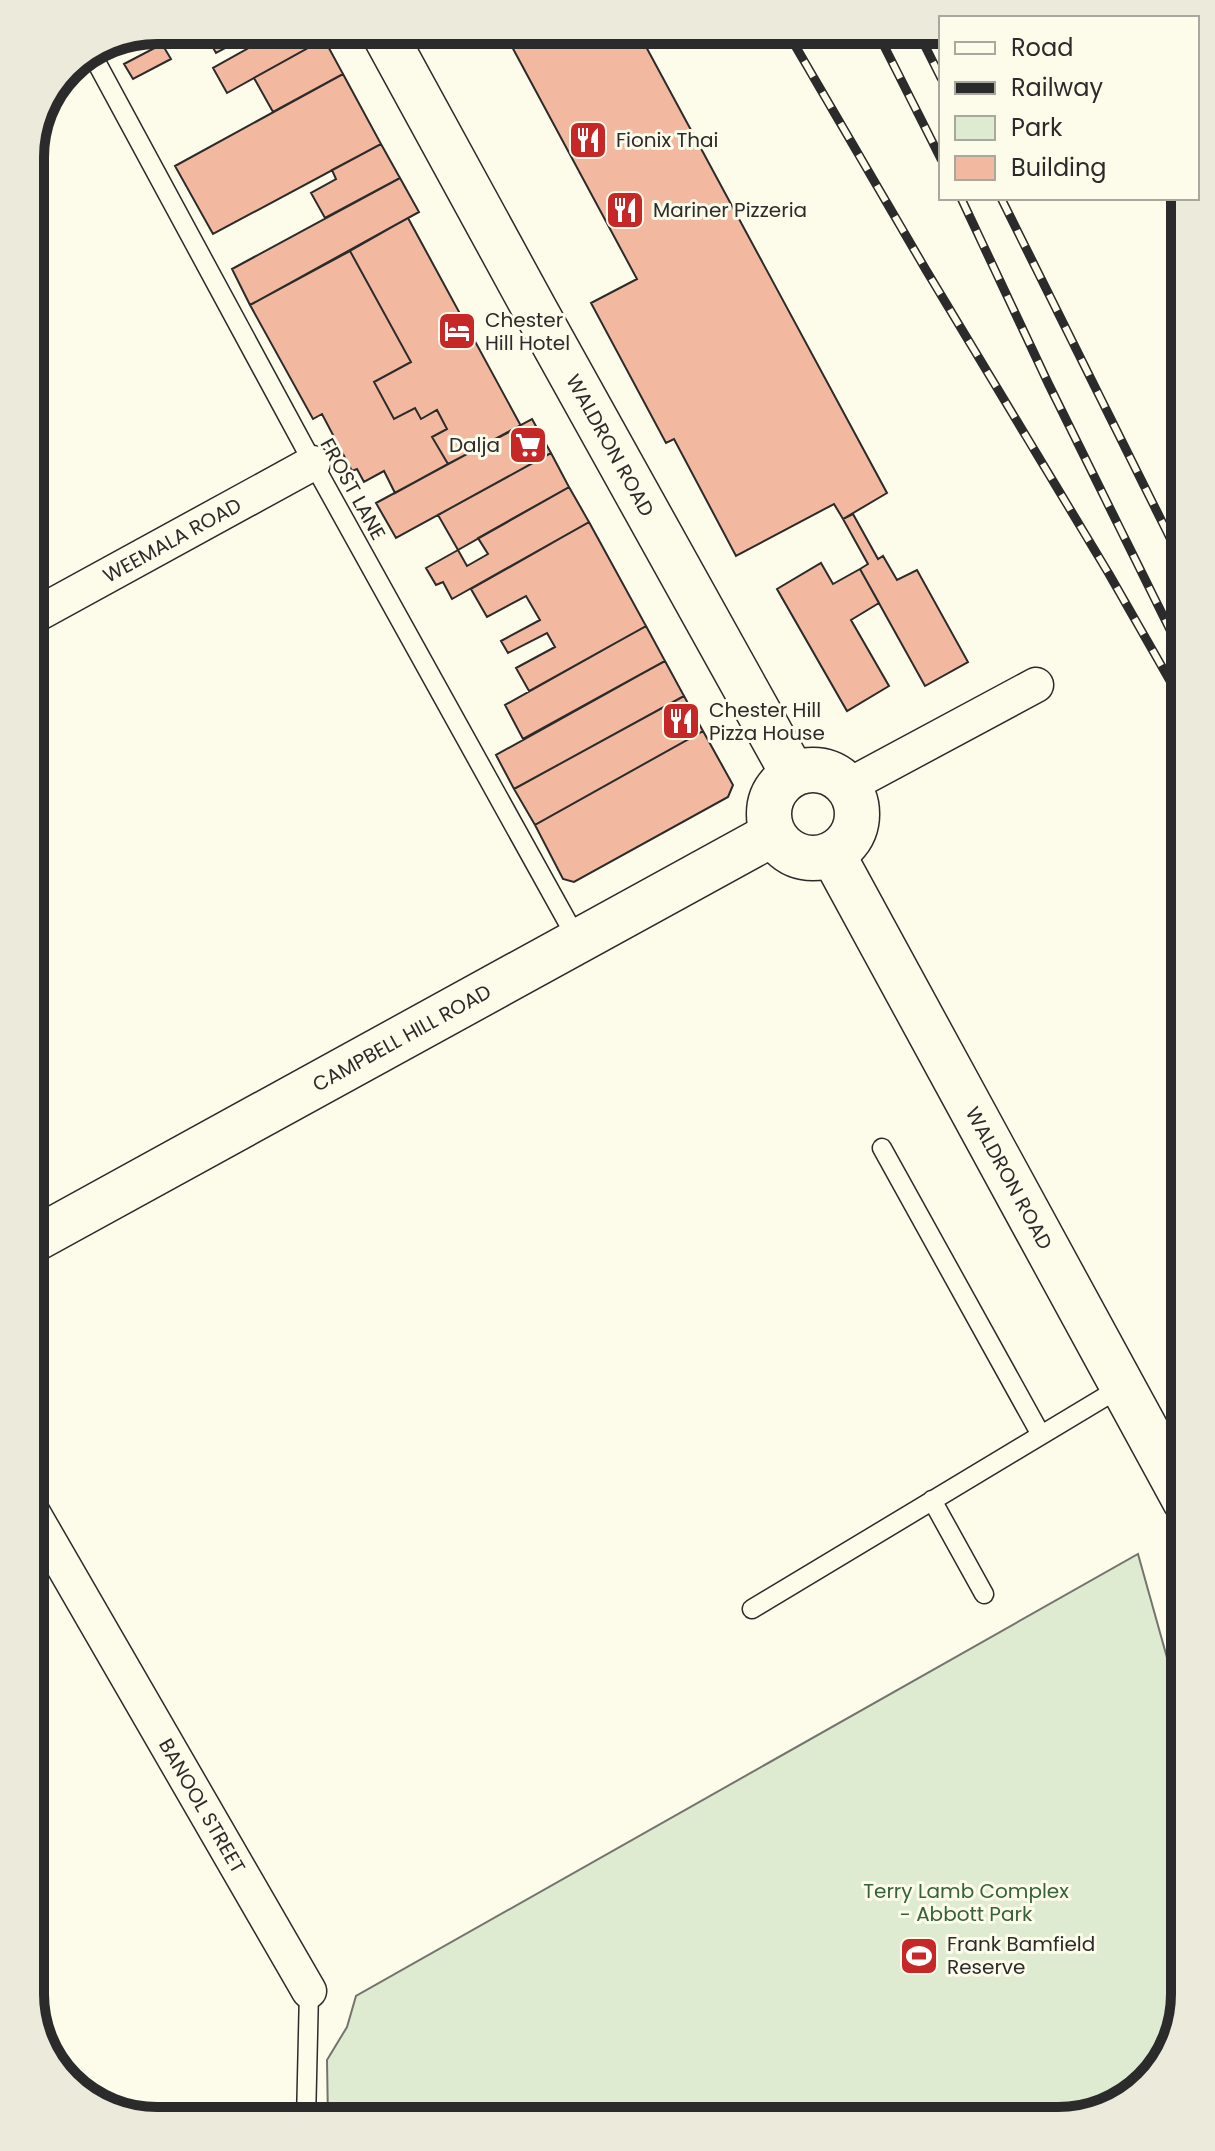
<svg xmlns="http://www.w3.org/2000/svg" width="1215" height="2151" viewBox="0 0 1215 2151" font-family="Poppins,sans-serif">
<rect width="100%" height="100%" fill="#fdfbea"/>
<path fill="#deebd1" stroke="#74746e" stroke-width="2" d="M1138,1554L1185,1722V1995L1164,2064L1114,2108L1058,2121H328L327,2060L347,2027L356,1996Z"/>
<path fill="#f2b8a0" stroke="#2b2b2b" stroke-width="2" d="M157,30H172L148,44L143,36Z
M203,30H259L216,53Z
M258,30H319L324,39L227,93L213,68L263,40Z
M503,30H637L887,493L843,519L834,504L736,556L674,439L666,443L591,303L637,279Z
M324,39L343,74L273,112L254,78Z
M162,44L171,59L133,79L124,64Z
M343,74L381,144L213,234L175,166Z
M381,144L400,178L325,218L311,193L336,179L332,170Z
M400,178L419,212L250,305L232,269Z
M408,218L521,426L448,464L432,437L447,429L437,410L421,419L415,408L394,419L374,382L411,362L350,251Z
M350,251L411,362L374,382L394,419L415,408L421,419L437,410L447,429L432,437L448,464L395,493L384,471L364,482L357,469L352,471L322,414L313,419L250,305Z
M532,419L551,453L396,538L376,503Z
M551,453L569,487L458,550L438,515Z
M569,487L589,522L452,599L443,582L436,585L426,568L458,550L467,566L488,554L478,538Z
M853,514L878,559L883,556L897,580L917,570L968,662L925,686L860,569L868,564L843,519Z
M589,522L646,626L529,691L516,668L555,647L547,633L508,653L501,641L540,620L526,596L487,617L471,589Z
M821,563L833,584L860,569L879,603L851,620L889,686L847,711L777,589Z
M646,626L665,661L523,739L505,705Z
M665,661L684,696L514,789L496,755Z
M684,696L703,731L535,825L514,789Z
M703,731L733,785L728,797L574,882L563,879L535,825Z"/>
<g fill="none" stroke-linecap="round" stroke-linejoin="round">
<g stroke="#2b2b2b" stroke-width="21">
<path id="service" d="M93,56L313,463L578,941
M882,1148L1041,1435
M932,1500L984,1594
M752,1609L1123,1386
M306,2121L309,1991"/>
</g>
<g stroke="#2b2b2b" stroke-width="37">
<g id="minor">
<path id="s1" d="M30,618L313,463"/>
<path d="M848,786L1036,685"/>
<path id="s2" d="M30,1508L309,1991"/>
</g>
</g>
<g stroke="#2b2b2b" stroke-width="47">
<g id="tertiary">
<path id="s3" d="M30,1242L773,834"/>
</g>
</g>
<g stroke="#2b2b2b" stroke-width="47">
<g id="secondary">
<path id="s4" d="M382,30L535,310L793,774"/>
<circle cx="813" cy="814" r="44"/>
<path id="s5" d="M833,855L1185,1501"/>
</g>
</g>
<use href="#service" stroke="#fdfbea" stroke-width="18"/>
<use href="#minor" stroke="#fdfbea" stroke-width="34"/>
<use href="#tertiary" stroke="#fdfbea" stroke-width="44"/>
<use href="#secondary" stroke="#fdfbea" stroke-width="44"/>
<g stroke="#2b2b2b" stroke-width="9">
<path id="rail" d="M786,30L926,270L1109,574L1185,707
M876,30L941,159
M917,30L941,78
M961,198L1049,385L1185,660
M1001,198L1185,568"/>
</g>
<use href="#rail" stroke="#fdfbea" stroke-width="6" stroke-dasharray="18" stroke-linecap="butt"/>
</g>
<defs>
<g id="restaurant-square" transform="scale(2)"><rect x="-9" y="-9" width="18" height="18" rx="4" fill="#c62828" stroke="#fdfbea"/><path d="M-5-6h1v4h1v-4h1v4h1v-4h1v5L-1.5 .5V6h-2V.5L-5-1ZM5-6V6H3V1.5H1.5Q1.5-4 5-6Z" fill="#fff"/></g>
<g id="hotel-square" transform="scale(2)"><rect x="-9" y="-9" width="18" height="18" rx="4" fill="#c62828" stroke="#fdfbea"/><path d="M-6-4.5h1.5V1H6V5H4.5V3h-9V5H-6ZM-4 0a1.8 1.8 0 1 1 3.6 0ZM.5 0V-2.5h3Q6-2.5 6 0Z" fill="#fff"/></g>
<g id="supermarket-square" transform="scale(2)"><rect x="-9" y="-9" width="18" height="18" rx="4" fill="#c62828" stroke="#fdfbea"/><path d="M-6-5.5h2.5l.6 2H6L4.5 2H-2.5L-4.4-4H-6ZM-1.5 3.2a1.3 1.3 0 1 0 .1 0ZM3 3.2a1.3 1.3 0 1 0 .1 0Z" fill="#fff"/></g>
<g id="stadium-square" transform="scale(2)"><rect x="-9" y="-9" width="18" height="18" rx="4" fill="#c62828" stroke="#fdfbea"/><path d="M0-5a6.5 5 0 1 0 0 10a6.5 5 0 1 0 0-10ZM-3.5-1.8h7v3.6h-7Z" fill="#fff"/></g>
</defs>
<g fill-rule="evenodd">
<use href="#restaurant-square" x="588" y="140"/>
<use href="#restaurant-square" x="625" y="210"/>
<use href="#hotel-square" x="457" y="331"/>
<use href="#supermarket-square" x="528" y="445"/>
<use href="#restaurant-square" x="681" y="721"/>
<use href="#stadium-square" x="919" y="1956"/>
</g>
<g text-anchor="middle" stroke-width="6" stroke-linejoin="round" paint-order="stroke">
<g font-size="20" fill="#2b2b2b" stroke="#fdfbea" text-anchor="start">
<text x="616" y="147">Fionix Thai</text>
<text x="653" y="217">Mariner Pizzeria</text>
<text x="485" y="327">Chester<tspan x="485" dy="23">Hill Hotel</tspan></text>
<text x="500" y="452" text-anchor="end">Dalja</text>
<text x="709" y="717">Chester Hill<tspan x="709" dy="23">Pizza House</tspan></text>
<text x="947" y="1951">Frank Bamfield<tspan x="947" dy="23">Reserve</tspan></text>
</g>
<g font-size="20" fill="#2b2b2b" stroke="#fdfbea">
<text dy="7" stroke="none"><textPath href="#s4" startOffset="474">WALDRON ROAD</textPath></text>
<text transform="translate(353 489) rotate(61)" y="7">FROST LANE</text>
<text dy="7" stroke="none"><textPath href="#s1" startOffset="162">WEEMALA ROAD</textPath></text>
<text dy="7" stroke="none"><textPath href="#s3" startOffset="424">CAMPBELL HILL ROAD</textPath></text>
<text dy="7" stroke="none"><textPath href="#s5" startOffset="368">WALDRON ROAD</textPath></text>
<text dy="7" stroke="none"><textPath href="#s2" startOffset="344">BANOOL STREET</textPath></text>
</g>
<g font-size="20" fill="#34623c" stroke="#fdfbea">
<text x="966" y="1898">Terry Lamb Complex<tspan x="966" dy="23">- Abbott Park</tspan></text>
</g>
</g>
<path d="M0 0H1215V2151H0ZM157 44H1058A113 113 0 0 1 1171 157V1994A113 113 0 0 1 1058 2107H157A113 113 0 0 1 44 1994V157A113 113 0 0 1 157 44Z" fill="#eceadb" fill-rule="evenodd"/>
<path fill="none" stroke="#2b2b2b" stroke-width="10" d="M157 44H1058A113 113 0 0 1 1171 157V1994A113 113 0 0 1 1058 2107H157A113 113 0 0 1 44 1994V157A113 113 0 0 1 157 44Z"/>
<rect x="939" y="16" width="260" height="184" fill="#fdfbea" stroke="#a9a89e" stroke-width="2"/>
<rect x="955" y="42" width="40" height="12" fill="#fdfbea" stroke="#a9a89e" stroke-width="2"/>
<text x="1011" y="56" font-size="24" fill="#2b2b2b">Road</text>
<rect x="955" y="82" width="40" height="12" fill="#2b2b2b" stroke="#a9a89e" stroke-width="2"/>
<text x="1011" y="96" font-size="24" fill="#2b2b2b">Railway</text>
<rect x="955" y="116" width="40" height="24" fill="#deebd1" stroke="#a9a89e" stroke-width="2"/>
<text x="1011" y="136" font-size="24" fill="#2b2b2b">Park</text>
<rect x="955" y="156" width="40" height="24" fill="#f2b8a0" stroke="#a9a89e" stroke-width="2"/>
<text x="1011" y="176" font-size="24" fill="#2b2b2b">Building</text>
</svg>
